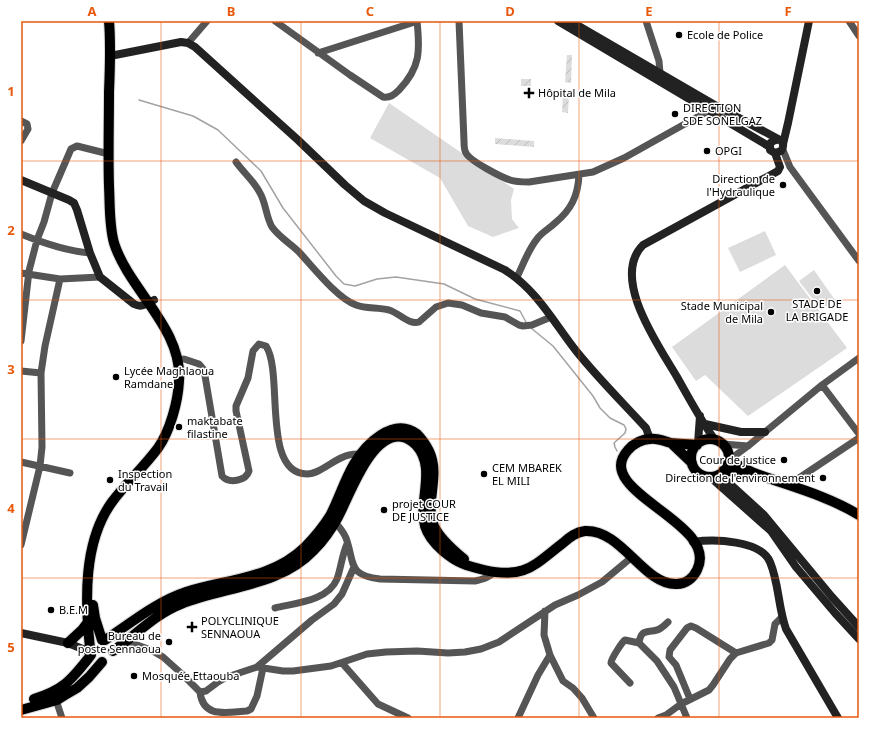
<svg xmlns="http://www.w3.org/2000/svg" width="880" height="739" viewBox="0 0 880 739" font-family="'Noto Sans',sans-serif">
<defs>
<pattern id="garden-furrows" width="10" height="10" patternUnits="userSpaceOnUse"><rect width="10" height="10" fill="#dcdcdc"/><path d="M-1 1l2-2M0 10L10 0M9 11l2-2" fill="none" stroke="#bbb"/></pattern>
</defs>
<rect width="100%" height="100%" fill="#fff"/>
<path fill="#dcdcdc" d="M389,103L514,189L511,200L512,219L519,228L493,237L468,226L440,178L370,138Z
M765,231L776,255L740,272L728,248Z
M785,265L847,348L748,416L705,375L696,381L672,347Z
M814,270L835,300L821,310L799,281Z"/>
<path fill="url(#garden-furrows)" d="M567,55H572L571,83L565,82Z
M521,79H531V86H521Z
M563,94H569L568,113L562,112Z
M495,138L534,141V147L495,144Z"/>
<g fill="none" stroke-linecap="round" stroke-linejoin="round">
<path stroke="#a3a3a3" stroke-width="1.5" d="M139,100L193,116L218,130L261,171L283,208L336,276L344,284L355,286L377,279L396,277L444,284L475,299L520,311L527,324
M531,328L553,346L593,396L600,408L610,418L624,425L626,429L625,433L614,443L615,447L617,451"/>
<g stroke="#dbdbdb" stroke-width="12">
<path id="primary" d="M691 458a19 19 0 1 1 38 0a19 19 0 1 1-38 0Z
M671,443L692,463
M729,461C737,464 745,469 754,473C789,486 826,495 859,515
M723,471L751,472
M93,605L95,618L102,640
M105,640C131,623 156,602 186,592C227,579 272,579 305,547C314,538 323,527 330,516C339,499 344,481 354,464C365,445 393,416 417,434C422,439 426,445 429,451C441,476 424,503 434,526C440,539 453,550 464,559
M68,643L82,630L88,622
M90,648C85,601 83,542 112,502C126,483 144,467 158,448C170,431 178,402 179,381C183,329 129,290 114,243C109,225 110,205 109,186C108,155 109,123 109,92C110,68 111,45 109,21
M113,651C136,635 155,614 181,604C225,586 279,587 314,550C323,541 332,528 338,517C350,495 371,431 403,437C408,438 413,442 416,445C437,468 418,500 425,526C428,536 435,544 443,551C457,563 467,566 484,570C525,579 533,566 563,543C570,537 576,532 585,531C622,529 644,586 677,584C686,584 693,578 697,570C721,522 590,492 628,450C633,444 642,439 650,439C657,438 664,441 671,443C679,444 688,444 697,445
M34,699C65,689 71,680 91,655
M21,710L57,700L65,695L77,688L89,677L102,662"/>
</g>
<path stroke="#555" stroke-width="7" d="M275,21L350,75L383,97C390,98 394,95 399,90C421,67 420,50 417,21
M459,21L464,141C464,145 464,150 466,153C470,161 501,177 510,180C516,182 522,182 529,182L593,172L624,158L708,111
M646,21L659,61L660,73
M849,21L859,36
M188,43L207,21
M318,53L418,21
M21,121L27,124L28,129L21,141
M783,150L790,167L859,261
M236,162C243,172 254,181 260,193C266,203 266,217 272,227C279,237 290,243 299,252C313,267 337,298 356,305C366,309 378,307 389,310C399,313 409,325 419,322L436,307L448,303L462,305L481,313L505,317L519,325L523,326L532,325L551,317
M21,234C43,243 66,251 90,253
M21,273L60,279L100,277
M517,277C523,265 528,250 537,239C542,232 549,229 555,223C571,210 578,196 579,175
M21,341L29,271L37,240L44,222L52,193L71,149L77,146L109,154
M184,359L199,364L204,370L222,476C229,484 246,481 249,471L236,411V406L248,378L253,351L259,344L266,346C284,373 261,474 307,474C321,474 334,458 349,455C352,454 357,454 361,454
M21,371L41,373
M822,385L859,434
M723,444L748,446
M729,460L748,446L822,385L859,358
M21,462L70,473
M790,484L859,438
M335,522C339,527 343,531 346,538C355,563 347,575 380,579L475,581C483,579 489,578 494,572
M21,545L40,466L42,447L41,373L45,346L60,279
M275,608C295,603 328,601 337,579C341,568 342,555 347,544
M112,636L151,650L163,657L182,674L200,692L206,691L218,682L227,677L257,667L312,620L334,604L342,594L354,567
M639,643C641,629 646,633 657,630C661,629 665,625 668,622
M550,655L563,681L573,688L582,698L594,718
M342,663L378,704L408,718
M257,667L283,671H293L331,666L367,654L386,652L417,651L448,653L465,652L481,649L499,642L555,605L578,595L602,582L632,557
M630,683L611,663C611,659 622,642 625,640L639,643L657,661L674,687L687,718
M200,692C203,719 227,712 247,711L251,709L257,696L263,668
M55,697L62,718
M690,699L676,665L669,657L670,650L687,628L691,626L696,628L736,653
M518,718L538,675L550,655L544,635L545,611
M658,718L666,715L681,704L709,690L713,685L730,659L736,653L769,643L772,640L775,624L782,617"/>
<path stroke="#222" stroke-width="8" d="M558,21L770,147
M570,21L713,104L780,140C784,143 784,147 781,151L775,153L770,150C769,144 771,141 776,140
M110,56L181,42L188,43L195,47L298,140L345,185L364,201L385,213L505,270C537,290 554,323 577,352C598,378 623,403 646,428L650,439
M783,144L788,123L809,21
M21,180L69,200L74,203L77,210L90,253L100,277L134,304C142,308 146,304 154,300
M705,424L741,432H765
M715,440C701,421 689,398 677,377C659,346 610,278 643,245L778,171L780,167L775,153
M698,443L700,416
M719,474L764,515L832,597L859,627
M709,476L771,531L796,567L835,613L859,639
M693,542C714,539 761,540 770,562C779,583 778,607 786,629L838,718
M21,633L68,643L90,652"/>
<use href="#primary" stroke="#000" stroke-width="10"/>
</g>
<path fill="none" stroke="#e8590c" stroke-width="1" stroke-opacity="0.55" d="M161,21V718M301,21V718M440,21V718M579,21V718M719,21V718M21,161H859M21,300H859M21,439H859M21,578H859"/>
<g fill="#000" stroke="#fff" stroke-width="1.5">
<circle cx="679" cy="35" r="4"/>
<path d="M527 87h4v4h4v4h-4v4h-4v-4h-4v-4h4z"/>
<circle cx="675" cy="114" r="4"/>
<circle cx="707" cy="151" r="4"/>
<circle cx="783" cy="185" r="4"/>
<circle cx="817" cy="291" r="4"/>
<circle cx="771" cy="312" r="4"/>
<circle cx="116" cy="377" r="4"/>
<circle cx="179" cy="427" r="4"/>
<circle cx="784" cy="460" r="4"/>
<circle cx="484" cy="474" r="4"/>
<circle cx="823" cy="478" r="4"/>
<circle cx="110" cy="480" r="4"/>
<circle cx="384" cy="510" r="4"/>
<circle cx="51" cy="610" r="4"/>
<path d="M190 621h4v4h4v4h-4v4h-4v-4h-4v-4h4z"/>
<circle cx="169" cy="642" r="4"/>
<circle cx="134" cy="676" r="4"/>
</g>
<g text-anchor="middle" stroke-width="3" stroke-linejoin="round" paint-order="stroke">
<g font-size="11" fill="#000" stroke="#fff" text-anchor="start">
<text x="687" y="39">Ecole de Police</text>
<text x="538" y="97">Hôpital de Mila</text>
<text x="683" y="112">DIRECTION<tspan x="683" dy="13">SDE SONELGAZ</tspan></text>
<text x="715" y="155">OPGI</text>
<text x="775" y="183" text-anchor="end">Direction de<tspan x="775" dy="13">l'Hydraulique</tspan></text>
<text x="817" y="308" text-anchor="middle">STADE DE<tspan x="817" dy="13">LA BRIGADE</tspan></text>
<text x="763" y="310" text-anchor="end">Stade Municipal<tspan x="763" dy="13">de Mila</tspan></text>
<text x="124" y="375">Lycée Maghlaoua<tspan x="124" dy="13">Ramdane</tspan></text>
<text x="187" y="425">maktabate<tspan x="187" dy="13">filastine</tspan></text>
<text x="776" y="464" text-anchor="end">Cour de justice</text>
<text x="492" y="472">CEM MBAREK<tspan x="492" dy="13">EL MILI</tspan></text>
<text x="118" y="478">Inspection<tspan x="118" dy="13">du Travail</tspan></text>
<text x="815" y="482" text-anchor="end">Direction de l'environnement</text>
<text x="392" y="508">projet COUR<tspan x="392" dy="13">DE JUSTICE</tspan></text>
<text x="59" y="614">B.E.M</text>
<text x="201" y="625">POLYCLINIQUE<tspan x="201" dy="13">SENNAOUA</tspan></text>
<text x="161" y="640" text-anchor="end">Bureau de<tspan x="161" dy="13">poste Sennaoua</tspan></text>
<text x="142" y="680">Mosquée Ettaouba</text>
</g>
</g>
<rect width="880" height="739" fill="none" stroke="#ffffff" stroke-width="44"/>
<rect x="22" y="22" width="836" height="695" fill="none" stroke="#e8590c" stroke-width="1.5"/>
<g font-size="13" text-anchor="middle" font-weight="bold" fill="#e8590c">
<text x="92" y="16">A</text>
<text x="231" y="16">B</text>
<text x="370" y="16">C</text>
<text x="510" y="16">D</text>
<text x="649" y="16">E</text>
<text x="788" y="16">F</text>
<text x="11" y="96">1</text>
<text x="11" y="235">2</text>
<text x="11" y="374">3</text>
<text x="11" y="513">4</text>
<text x="11" y="652">5</text>
</g>
</svg>
